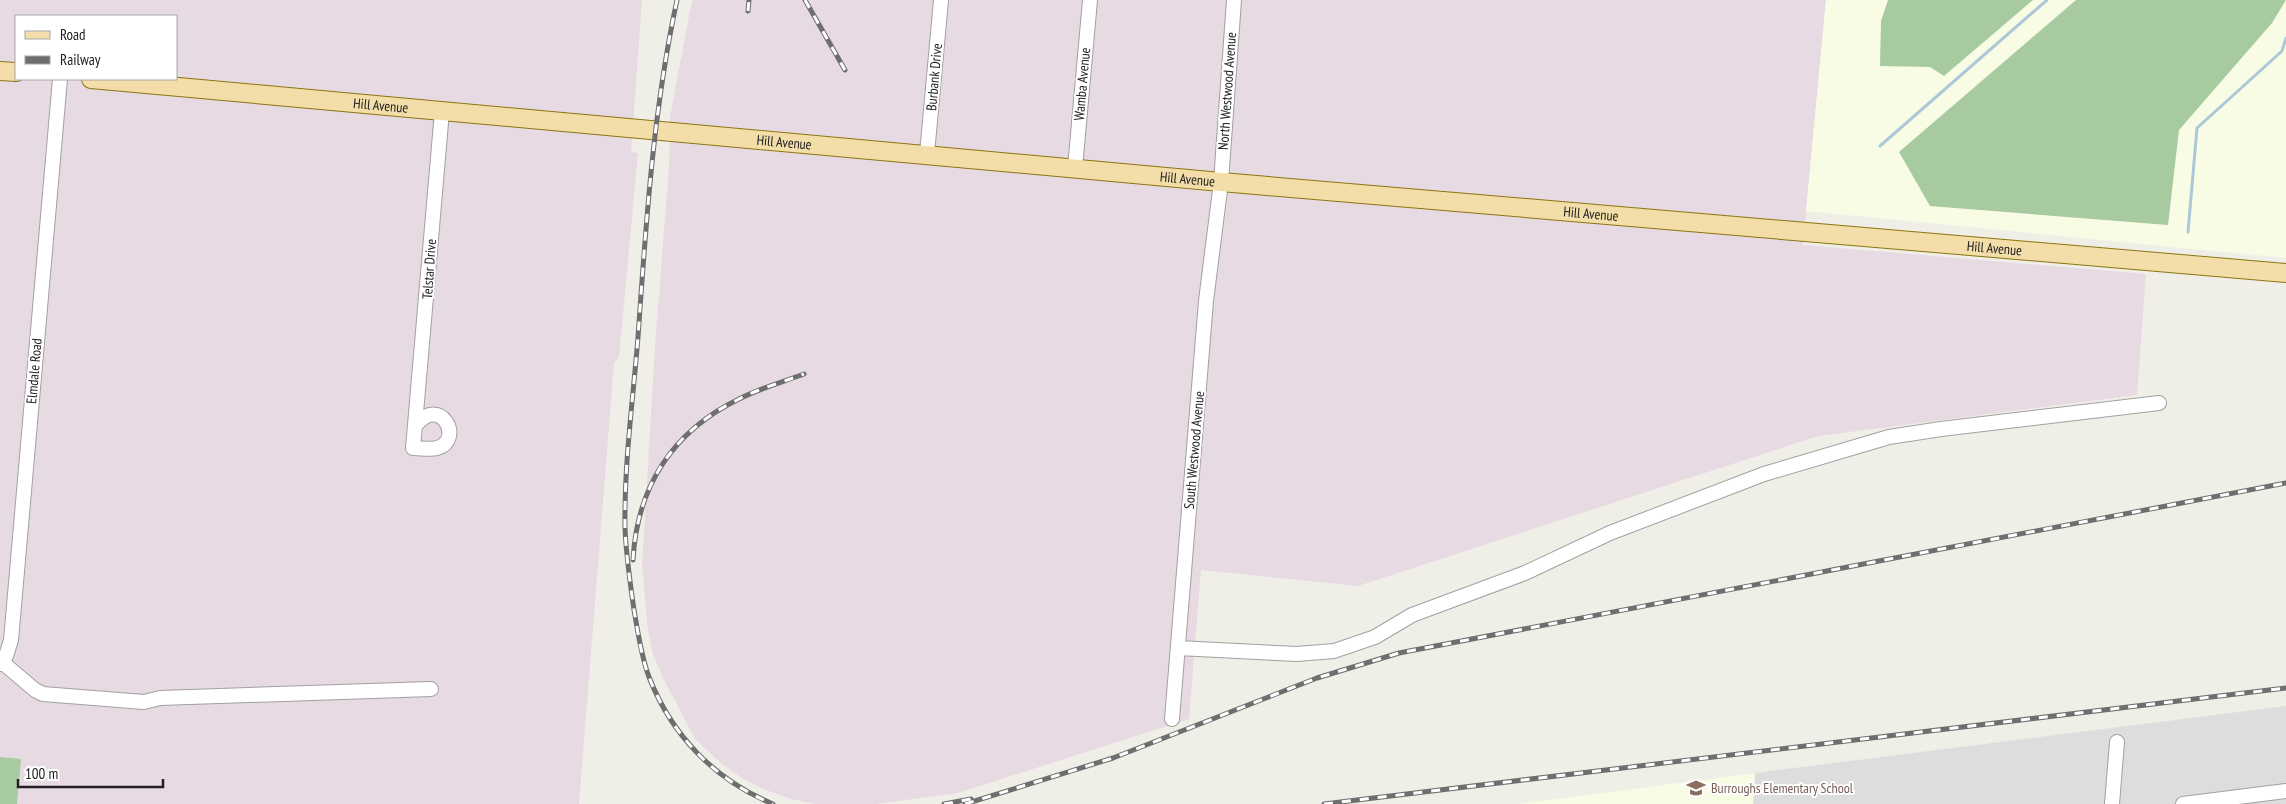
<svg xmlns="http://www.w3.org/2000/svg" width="2286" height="804" viewBox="0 0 2286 804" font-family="'PT Sans Narrow',sans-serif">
<rect width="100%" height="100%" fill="#efeee7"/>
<path fill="#dedddd" d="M2286,706V804H1753L1755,773Z"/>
<path fill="#e8dae3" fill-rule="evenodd" d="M0,0H642L631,152L638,153L619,357L614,363L579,804H0ZM16,16H176V79H16Z
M692,0H1826L1803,245L2146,274L2137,395L1818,436L1358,586L1201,570L1189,719L958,793L876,804H816L791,799L763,789L742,778L723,765L695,739L664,680L653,654L648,630L642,566L655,347L669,166L670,117Z"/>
<path fill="#f8fce4" d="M1826,0H2286V258L1806,211Z
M1755,773L1753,804H1518Z"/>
<path fill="#a7caa0" d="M1888,0H2033L1944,76L1930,67L1880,66L1881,21Z
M2076,0H2286L2272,23L2179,130L2168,225L1930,206L1899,152Z
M0,757L21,759L17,804H0Z"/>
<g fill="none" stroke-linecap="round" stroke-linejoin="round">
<path stroke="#acc8d8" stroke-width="3" d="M1880,146L2047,0
M2188,232L2197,128L2282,51L2286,38"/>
<g stroke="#a1a1a1" stroke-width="16">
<path id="minor" d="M927,154L941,0
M1075,168L1090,0
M415,426C440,393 465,440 437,448C430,450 421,448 413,448L442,111
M1178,648L1297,654L1334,651L1375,637L1412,615L1525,573L1610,533L1764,474L1889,437L1941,429L2159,403
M2,662L35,690L43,694L144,702L160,698L431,689
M0,664L6,656L11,640L60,79
M1172,719L1206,301L1221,182L1234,0
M2112,804L2117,742
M2183,804L2286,791"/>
</g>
<g stroke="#8c750f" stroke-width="20">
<g id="major">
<path d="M0,71L16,72"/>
<path id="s1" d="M91,79L1221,182L2286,273"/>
</g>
</g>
<use href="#minor" stroke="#fff" stroke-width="14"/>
<use href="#major" stroke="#f3dea9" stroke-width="18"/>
<g stroke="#6e6e6e" stroke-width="5">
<path id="rail" d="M677,0C653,111 646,224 638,337C633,400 624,464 625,528C626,555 630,582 634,610C638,632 641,656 649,677C672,736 715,780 773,804
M805,0L845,70
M748,11L749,0
M633,560C637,486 673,431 739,399C760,388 783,382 804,374
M944,804L971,799
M965,804L1113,758L1317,678L1399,653L2286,483
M1324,804L2286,688"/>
</g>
<use href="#rail" stroke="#fff" stroke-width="3" stroke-dasharray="9" stroke-linecap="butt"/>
</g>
<defs>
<g id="school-bare" transform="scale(1.5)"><path d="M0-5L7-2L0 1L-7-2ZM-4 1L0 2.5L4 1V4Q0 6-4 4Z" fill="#8d6e63" stroke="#fff" stroke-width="2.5" paint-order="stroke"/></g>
</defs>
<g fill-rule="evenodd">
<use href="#school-bare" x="1696" y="788"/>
</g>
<g text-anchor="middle" stroke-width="4" stroke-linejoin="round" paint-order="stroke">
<g font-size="14" fill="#202020" stroke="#fff">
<text transform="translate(934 77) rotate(-85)" y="5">Burbank Drive</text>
<text transform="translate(1082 84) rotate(-85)" y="5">Wamba Avenue</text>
<text transform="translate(1227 91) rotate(-86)" y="5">North Westwood Avenue</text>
<text dy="5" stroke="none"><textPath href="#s1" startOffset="291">Hill Avenue</textPath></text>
<text dy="5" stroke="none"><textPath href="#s1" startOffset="696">Hill Avenue</textPath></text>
<text dy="5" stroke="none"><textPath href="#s1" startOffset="1101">Hill Avenue</textPath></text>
<text dy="5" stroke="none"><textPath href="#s1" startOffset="1506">Hill Avenue</textPath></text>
<text dy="5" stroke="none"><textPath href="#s1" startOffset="1911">Hill Avenue</textPath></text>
<text transform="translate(429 269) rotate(-86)" y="5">Telstar Drive</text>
<text transform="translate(34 371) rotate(-85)" y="5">Elmdale Road</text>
<text transform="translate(1194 450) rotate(-85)" y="5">South Westwood Avenue</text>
</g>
<g font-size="14" fill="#785e54" stroke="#fff" text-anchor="start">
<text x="1711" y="793">Burroughs Elementary School</text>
</g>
</g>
<rect x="15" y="15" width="162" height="65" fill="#ffffff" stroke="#a6a6a6"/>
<rect x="25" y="31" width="25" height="8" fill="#f3dea9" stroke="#a6a6a6"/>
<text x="60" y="40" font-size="15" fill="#202020">Road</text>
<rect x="25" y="56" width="25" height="8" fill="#6e6e6e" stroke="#a6a6a6"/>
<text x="60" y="65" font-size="15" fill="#202020">Railway</text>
<path d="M18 779v8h145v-8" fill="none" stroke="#202020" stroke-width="2.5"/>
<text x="25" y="779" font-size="15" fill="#202020" stroke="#ffffff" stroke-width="4" paint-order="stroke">100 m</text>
</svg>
